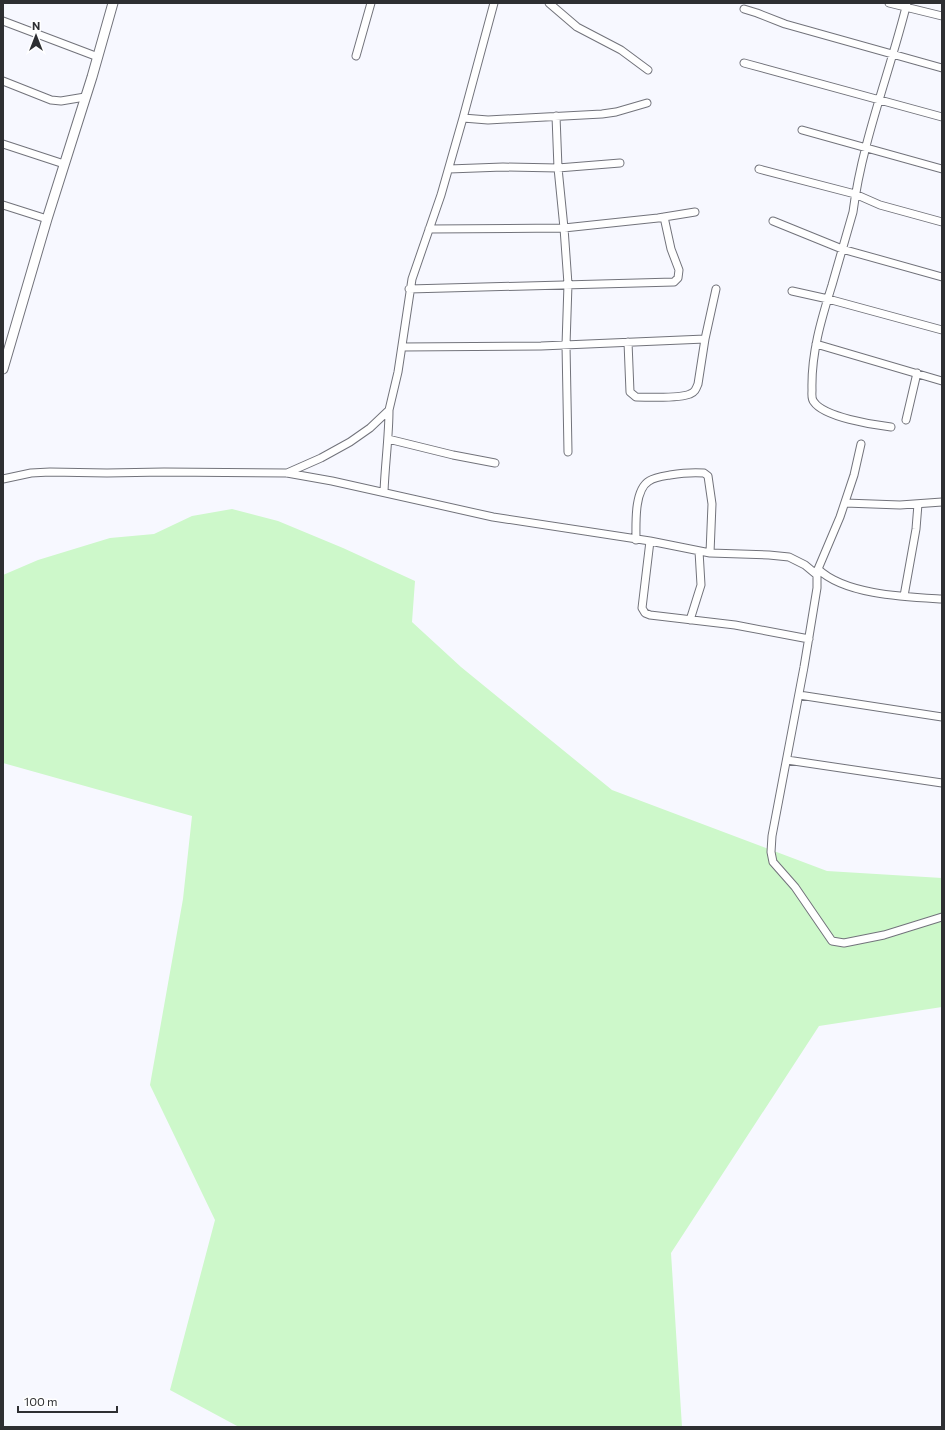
<svg xmlns="http://www.w3.org/2000/svg" width="945" height="1430" viewBox="0 0 945 1430" font-family="Commissioner,sans-serif">
<rect width="100%" height="100%" fill="#f7f8ff"/>
<path fill="#cdf8ca" d="M232,509L278,521L343,548L415,581L412,622L461,667L612,790L827,871L942,878V1007L819,1026L671,1253L682,1427H239L170,1390L215,1220L150,1085L183,899L192,816L3,763V575L38,560L110,538L154,534L192,516Z"/>
<g fill="none" stroke-linecap="round" stroke-linejoin="round">
<g stroke="#72737b" stroke-width="9">
<path id="minor" d="M549,3L577,27L621,50L648,70
M889,3L942,16
M744,9L757,13L785,24L942,68
M3,21L98,57
M356,56L371,3
M744,63L942,117
M3,81L51,100L61,101L85,97
M556,116L558,168L564,228L568,284L566,345L568,452
M463,118L488,120L602,114L616,112L647,103
M802,130L942,169
M3,144L64,164
M449,169L503,167L558,168L620,163
M759,169L855,194L880,205L942,222
M3,205L47,219
M773,221L842,249L942,277
M429,229L564,228L658,218L695,212
M409,289L674,282L678,278L679,270L671,249L664,217
M792,291L828,299L942,330
M628,342L630,392L636,397C649,397 679,399 690,394C695,392 696,389 698,384L705,339L716,289
M816,344L942,381
M402,347L541,346L705,339
M906,420L917,373
M891,427C873,425 824,417 814,402C811,399 812,394 812,390C811,354 821,320 832,285C839,261 846,236 853,212C862,141 890,72 907,3
M388,439L453,455L495,463
M287,473L321,458L350,442L370,428L389,410L398,372L412,279L441,195L463,118L494,3
M3,479L31,473L50,472L107,473L164,472L287,473L332,481L493,517L650,541L710,553L769,555L789,557L805,565L817,575V588L804,667L772,836L771,852L773,862L795,887L832,941L844,943L884,935L942,917
M384,492C385,464 389,437 389,410
M845,503L900,505L942,502
M636,540C636,524 634,490 649,481C655,477 664,476 670,475C682,473 693,472 704,473L708,476L712,504L710,553
M650,541L642,608L645,613L650,615L735,625L809,639
M818,569C845,595 906,597 942,599
M817,575L818,569L840,517L854,475L861,444
M904,596L916,529L918,504
M690,620L701,585L699,551
M799,695L942,717
M787,760L942,783"/>
</g>
<g stroke="#72737b" stroke-width="11">
<path id="secondary" d="M3,369L47,219L92,77L113,3"/>
</g>
<use href="#minor" stroke="#fff" stroke-width="7"/>
<use href="#secondary" stroke="#fff" stroke-width="9"/>
</g>
<rect width="945" height="1430" fill="none" stroke="#2e2f32" stroke-width="8"/>
<g transform="translate(36 36)" stroke="#ffffff" stroke-width="3" paint-order="stroke">
<path d="M0-3L7 15L0 10L-7 15Z" fill="#2e2f32"/>
<text y="-6" font-size="11" font-weight="bold" text-anchor="middle" fill="#2e2f32">N</text>
</g>
<path d="M18 1406v6h99v-6" fill="none" stroke="#2e2f32" stroke-width="2"/>
<text x="24" y="1406" font-size="12" fill="#2e2f32" stroke="#ffffff" stroke-width="3" paint-order="stroke">100 m</text>
</svg>
